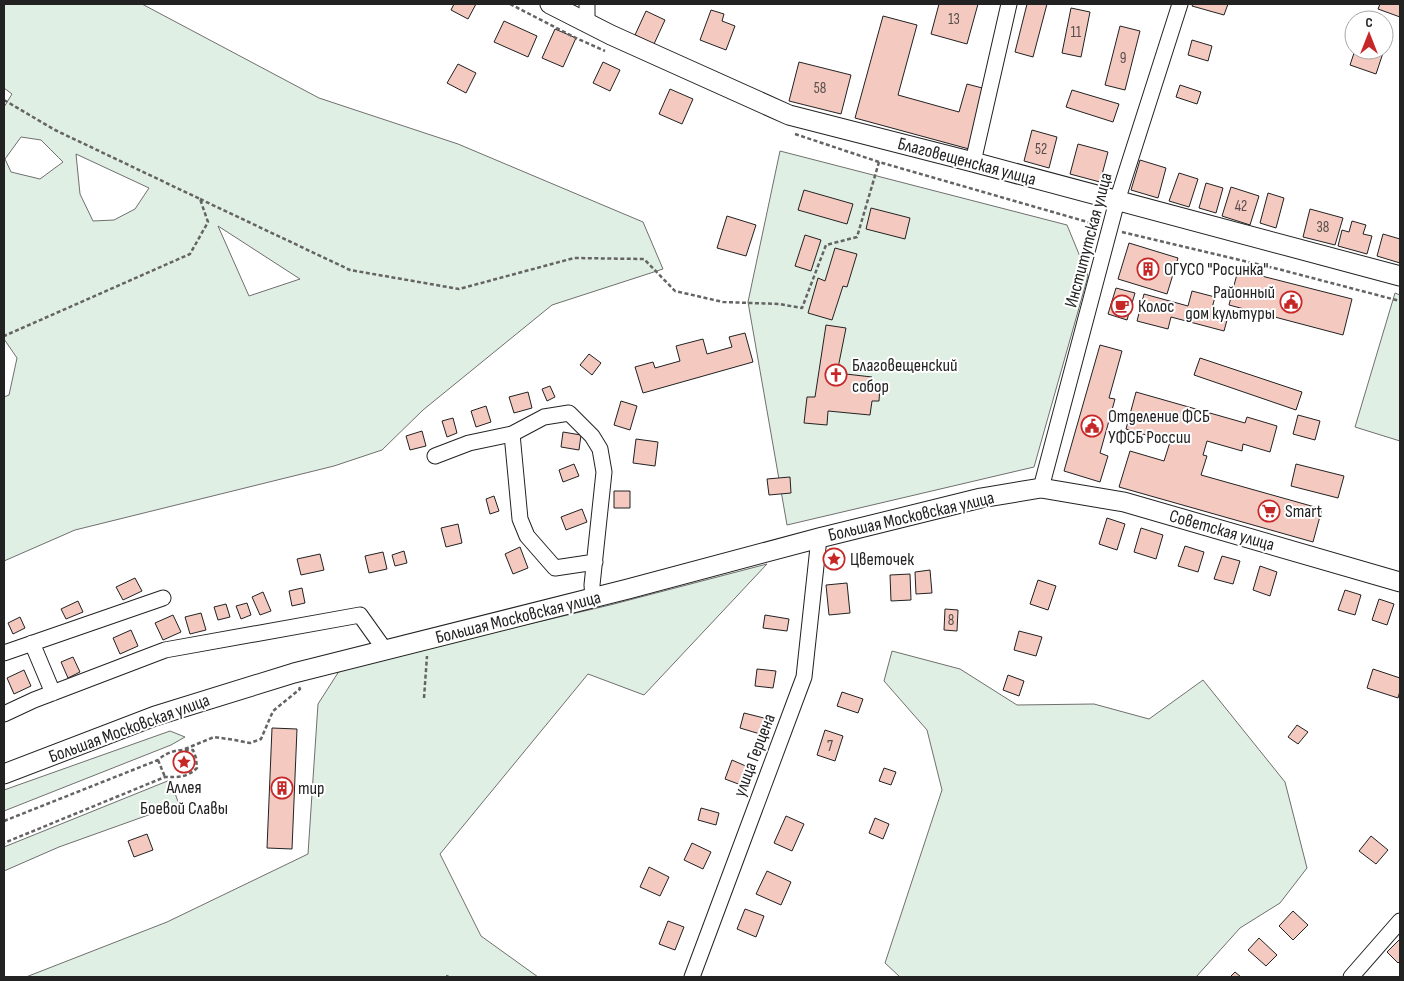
<svg xmlns="http://www.w3.org/2000/svg" width="1404" height="981" viewBox="0 0 1404 981" font-family="'Sofia Sans Condensed',sans-serif">
<rect width="100%" height="100%" fill="#fff"/>
<path fill="#e0efe3" stroke="#6f6f6f" fill-rule="evenodd" d="M4,4H142L319,98L458,144L643,222L663,269L552,305L423,410L382,450L334,466L75,530L4,561V397L9,395L17,358L4,339V107L12,94L4,88ZM21,137L41,140L63,162L40,179L11,172L5,159ZM76,154L149,188L135,209L114,220L93,221L80,194ZM218,226L300,279L249,296Z
M780,151L1067,225L1088,276L1034,467L787,525L748,302Z
M1395,293L1400,295V441L1355,427Z
M767,564L644,695L588,674L440,854L481,936L538,977H450L447,975L445,977H26L167,922L308,854L318,704L341,668L610,605Z
M892,651L960,669L1017,705L1094,704L1149,719L1203,680L1285,782L1307,868L1280,903L1240,928L1196,977H900L885,963L942,790L927,730L884,681Z
M170,731L185,737L171,745L4,811V790Z
M170,780L179,804L59,847L4,871V847Z"/>
<path fill="#f3c9c0" stroke="#222" d="M454,4H476L468,19L451,10Z
M939,4H978L967,44L931,34Z
M1027,4H1047L1033,57L1015,52Z
M1193,4H1228L1224,15L1192,6Z
M1380,4H1400V17L1378,9Z
M1071,8L1090,12L1081,57L1062,53Z
M711,10L724,14L722,21L735,26L726,50L700,40Z
M646,11L665,20L654,44L635,35Z
M883,16L917,25L898,95L959,112L967,84L986,89L969,149L855,118Z
M504,21L537,36L528,57L494,42Z
M1120,26L1140,31L1125,90L1105,85Z
M555,29L576,38L563,67L542,58Z
M1192,40L1212,46L1208,61L1188,55Z
M1355,50H1384L1376,74L1350,65Z
M603,62L620,70L610,91L593,83Z
M799,62L851,75L841,114L789,101Z
M458,64L476,73L466,93L447,83Z
M1180,85L1201,92L1197,104L1176,97Z
M670,89L693,99L682,124L659,114Z
M1072,90L1119,104L1113,122L1066,107Z
M1032,130L1057,137L1049,168L1024,161Z
M1078,144L1108,152L1100,182L1070,174Z
M1140,160L1166,168L1158,198L1131,190Z
M1179,173L1198,179L1189,207L1169,201Z
M1206,183L1223,188L1216,213L1199,208Z
M1231,187L1259,196L1250,225L1222,216Z
M804,190L853,204L847,224L798,210Z
M1268,193L1284,198L1276,228L1260,223Z
M871,208L910,218L905,239L866,229Z
M1310,209L1343,218L1335,245L1303,237Z
M727,216L756,225L746,256L717,248Z
M1352,221L1366,225L1363,234L1372,236L1367,254L1338,246L1342,230L1349,232Z
M1383,234L1400,239V263L1377,256Z
M805,235L821,240L811,271L795,266Z
M1129,243L1178,258L1167,294L1118,279Z
M835,248L857,254L847,287L843,286L832,320L808,313L818,278L825,281Z
M1238,270L1352,299L1343,335L1229,305Z
M1116,288L1135,293L1127,320L1108,314Z
M1192,291L1215,297L1212,308L1229,313L1224,331L1171,317L1168,329L1137,321L1144,294L1188,306Z
M826,325L846,328L837,373L872,377L871,384L880,385L879,401H872L870,415L828,411L827,425L804,423L807,397H815Z
M745,333L753,362L643,393L635,367L653,362L655,368L680,361L676,346L703,339L707,354L732,347L729,337Z
M1100,345L1122,351L1109,398L1115,399L1100,453L1108,456L1100,482L1064,471Z
M589,354L601,363L592,375L580,365Z
M1200,358L1302,392L1296,410L1194,375Z
M550,386L555,397L547,401L542,389Z
M528,392L532,408L514,413L509,397Z
M1136,392L1245,423L1247,417L1277,426L1270,452L1243,444L1242,451L1207,441L1203,455L1207,456L1201,475L1322,509L1313,542L1119,487L1130,451L1164,461L1170,442L1126,429Z
M621,401L637,406L630,430L614,425Z
M486,406L491,422L476,427L471,411Z
M1298,415L1320,421L1315,440L1293,434Z
M453,418L457,433L447,437L442,421Z
M422,431L426,446L410,450L406,436Z
M563,432L581,435L579,450L561,447Z
M636,439L658,442L655,466L633,463Z
M574,464L579,476L563,482L559,470Z
M1296,464L1344,476L1338,498L1291,486Z
M790,477L791,493L769,495L767,479Z
M614,491H630V508H614Z
M494,496L499,511L490,514L486,499Z
M582,509L587,522L566,530L561,517Z
M1107,518L1125,524L1117,550L1099,544Z
M458,524L462,543L446,547L441,528Z
M1141,528L1163,535L1156,559L1134,552Z
M1185,546L1204,552L1198,572L1178,566Z
M520,547L528,568L513,574L505,554Z
M404,551L407,563L395,566L392,555Z
M383,552L387,569L369,573L365,556Z
M320,554L324,570L301,575L297,559Z
M1222,556L1240,561L1233,584L1214,579Z
M1260,566L1277,572L1270,596L1253,590Z
M930,570L932,593L916,594L915,572Z
M910,574L911,600L891,601L890,575Z
M135,578L142,591L123,600L116,587Z
M1038,580L1056,586L1048,610L1030,604Z
M847,583L850,613L829,615L826,585Z
M302,588L305,603L292,606L289,591Z
M1345,590L1361,595L1355,615L1338,610Z
M263,592L271,611L260,615L252,597Z
M1379,599L1394,604L1387,625L1372,620Z
M78,601L83,612L66,619L61,609Z
M247,603L251,615L241,619L236,606Z
M226,604L230,617L218,620L214,607Z
M945,609L958,610L957,631L944,630Z
M201,613L206,630L190,634L185,617Z
M173,615L181,632L163,640L155,623Z
M765,615L789,619L787,631L763,628Z
M20,617L25,628L13,634L8,623Z
M131,630L138,646L120,654L113,638Z
M1019,631L1042,637L1036,656L1014,650Z
M73,657L80,672L68,678L61,662Z
M757,669L776,671L773,688L755,686Z
M1373,669L1400,678V691L1398,698L1367,688Z
M24,670L31,686L14,694L7,678Z
M1008,675L1024,681L1019,696L1003,690Z
M842,692L863,699L858,713L837,706Z
M744,713L764,718L760,734L740,728Z
M1297,725L1308,732L1298,744L1288,737Z
M272,728L297,729L292,849L267,848Z
M825,730L843,736L835,761L817,755Z
M732,760L748,767L741,785L725,779Z
M884,768L896,772L891,785L879,781Z
M701,808L719,813L716,825L698,820Z
M786,816L804,824L792,851L774,843Z
M875,818L889,824L883,839L869,833Z
M147,834L153,850L134,857L128,841Z
M1371,836L1388,850L1376,864L1359,851Z
M692,843L711,852L703,869L684,860Z
M649,867L669,877L660,896L640,887Z
M767,871L791,882L781,905L756,894Z
M745,909L764,916L756,937L737,929Z
M1293,911L1308,925L1293,940L1279,926Z
M668,921L684,927L675,950L659,944Z
M1259,938L1277,955L1266,966L1248,950Z
M1400,939V961L1398,963L1387,952Z
M1235,972L1241,977H1230Z"/>
<g fill="none" stroke-linecap="round" stroke-linejoin="round">
<g stroke="#222" stroke-width="17">
<path id="minor" d="M587,23V4
M973,162L1009,4
M512,434L520,519L527,536L555,568L595,562
M435,456L469,443L512,434L544,417L569,413L592,436L600,449L604,472L592,585L593,598
M1041,488L1117,201L1180,4
M32,643L53,693
M4,653L163,598
M4,714L34,700L165,650L360,615L385,650
M692,977L804,677L819,538
M1351,977L1400,921"/>
</g>
<g stroke="#222" stroke-width="21">
<path id="major" d="M550,4L611,35L789,115L973,162L1400,276
M4,774L155,716L294,673L628,589L819,538L981,498L1041,488L1124,502L1400,582"/>
</g>
<path stroke="#646464" stroke-width="2.5" stroke-dasharray="4 2.5" stroke-linecap="butt" d="M510,4L576,38L605,51
M4,100L55,130L200,199L208,222L190,254L4,336
M795,134L879,162
M200,199L350,270L459,289L574,258L644,259L675,291L723,302L779,304L802,308L826,245L857,237L879,162L1098,225
M1122,232L1278,269L1400,301
M424,698L427,656
M185,749L214,737L235,740L250,743L261,739L273,711L300,689L299,687
M158,760L165,777
M4,821L158,760C168,751 179,749 193,750L196,758L197,768C186,778 179,777 165,777L4,843"/>
<use href="#minor" stroke="#fff" stroke-width="15"/>
<use href="#major" stroke="#fff" stroke-width="19"/>
</g>
<defs>
<g id="building-ring" transform="scale(1.125)"><circle r="9.5" fill="#fff" stroke="#c62828" stroke-width="1.5"/><path d="M-4-6H4V6H1V3H-1V6H-4ZM-2.5-4.3h1.7v1.8h-1.7ZM.8-4.3h1.7v1.8H.8ZM-2.5-1h1.7V.8h-1.7ZM.8-1h1.7V.8H.8Z" fill="#c62828"/></g>
<g id="civic-ring" transform="scale(1.125)"><circle r="9.5" fill="#fff" stroke="#c62828" stroke-width="1.5"/><path d="M-.6-6.5H3V-4.5H.6V-3L4-1V1h2V6H-6V1h2V-1L-.6-3ZM-1.2 2.5V6h2.4V2.5Z" fill="#c62828"/></g>
<g id="cafe-ring" transform="scale(1.125)"><circle r="9.5" fill="#fff" stroke="#c62828" stroke-width="1.5"/><path d="M-5.5-4.5H6V0H3Q3 3.5 0 3.5H-2.5Q-5.5 3.5-5.5 0ZM3-3.2v2h1.7v-2ZM-6 4.5H4V6H-6Z" fill="#c62828"/></g>
<g id="church-ring" transform="scale(1.125)"><circle r="9.5" fill="#fff" stroke="#c62828" stroke-width="1.5"/><path d="M-1.2-6h2.4v3.5h3.3v2.4h-3.3V6h-2.4V-.1h-3.3v-2.4h3.3Z" fill="#c62828"/></g>
<g id="supermarket-ring" transform="scale(1.125)"><circle r="9.5" fill="#fff" stroke="#c62828" stroke-width="1.5"/><path d="M-6-5.5h2.5l.6 2H6L4.5 2H-2.5L-4.4-4H-6ZM-1.5 3.2a1.3 1.3 0 1 0 .1 0ZM3 3.2a1.3 1.3 0 1 0 .1 0Z" fill="#c62828"/></g>
<g id="sight-ring" transform="scale(1.125)"><circle r="9.5" fill="#fff" stroke="#c62828" stroke-width="1.5"/><path d="M0-6L1.8-2.2L6-1.7L2.9 1.2L3.7 5.4L0 3.3L-3.7 5.4L-2.9 1.2L-6-1.7L-1.8-2.2Z" fill="#c62828"/></g>
</defs>
<g fill-rule="evenodd">
<use href="#building-ring" x="1148" y="269"/>
<use href="#civic-ring" x="1291" y="302"/>
<use href="#cafe-ring" x="1122" y="306"/>
<use href="#church-ring" x="836" y="375"/>
<use href="#civic-ring" x="1092" y="426"/>
<use href="#supermarket-ring" x="1269" y="511"/>
<use href="#sight-ring" x="834" y="559"/>
<use href="#sight-ring" x="184" y="762"/>
<use href="#building-ring" x="282" y="788"/>
</g>
<g text-anchor="middle" stroke-width="4" stroke-linejoin="round" paint-order="stroke">
<g font-size="15" fill="#564c4a">
<text x="954" y="24">13</text>
<text x="1076" y="37">11</text>
<text x="1123" y="63">9</text>
<text x="820" y="93">58</text>
<text x="1041" y="154">52</text>
<text x="1241" y="211">42</text>
<text x="1323" y="232">38</text>
<text x="951" y="625">8</text>
<text x="830" y="751">7</text>
</g>
<g font-size="18" fill="#222" stroke="#fff">
<text transform="translate(967 161) rotate(15)" y="6">Благовещенская улица</text>
<text transform="translate(1088 240) rotate(-75)" y="6">Институтская улица</text>
<text transform="translate(911 516) rotate(-13)" y="6">Большая Московская улица</text>
<text transform="translate(1222 530) rotate(16)" y="6">Советская улица</text>
<text transform="translate(518 617) rotate(-14)" y="6">Большая Московская улица</text>
<text transform="translate(129 728) rotate(-20)" y="6">Большая Московская улица</text>
<text transform="translate(754 755) rotate(-69)" y="6">улица Герцена</text>
</g>
<g font-size="18" fill="#222" stroke="#fff" text-anchor="start">
<text x="1164" y="275">ОГУСО "Росинка"</text>
<text x="1275" y="298" text-anchor="end">Районный<tspan x="1275" dy="21">дом культуры</tspan></text>
<text x="1138" y="312">Колос</text>
<text x="852" y="371">Благовещенский<tspan x="852" dy="21">собор</tspan></text>
<text x="1108" y="422">Отделение ФСБ<tspan x="1108" dy="21">УФСБ России</tspan></text>
<text x="1285" y="517">Smart</text>
<text x="850" y="565">Цветочек</text>
<text x="184" y="793" text-anchor="middle">Аллея<tspan x="184" dy="21">Боевой Славы</tspan></text>
<text x="298" y="794">тир</text>
</g>
</g>
<rect width="1404" height="981" fill="none" stroke="#222222" stroke-width="10"/>
<g transform="translate(1369 35)"><circle r="24" fill="#ffffff" stroke="#a7a7a7"/>
<path d="M0-4L9 19L0 12L-9 19Z" fill="#c62828"/>
<text y="-8" font-size="14" font-weight="bold" text-anchor="middle" fill="#222222">С</text>
</g>
</svg>
